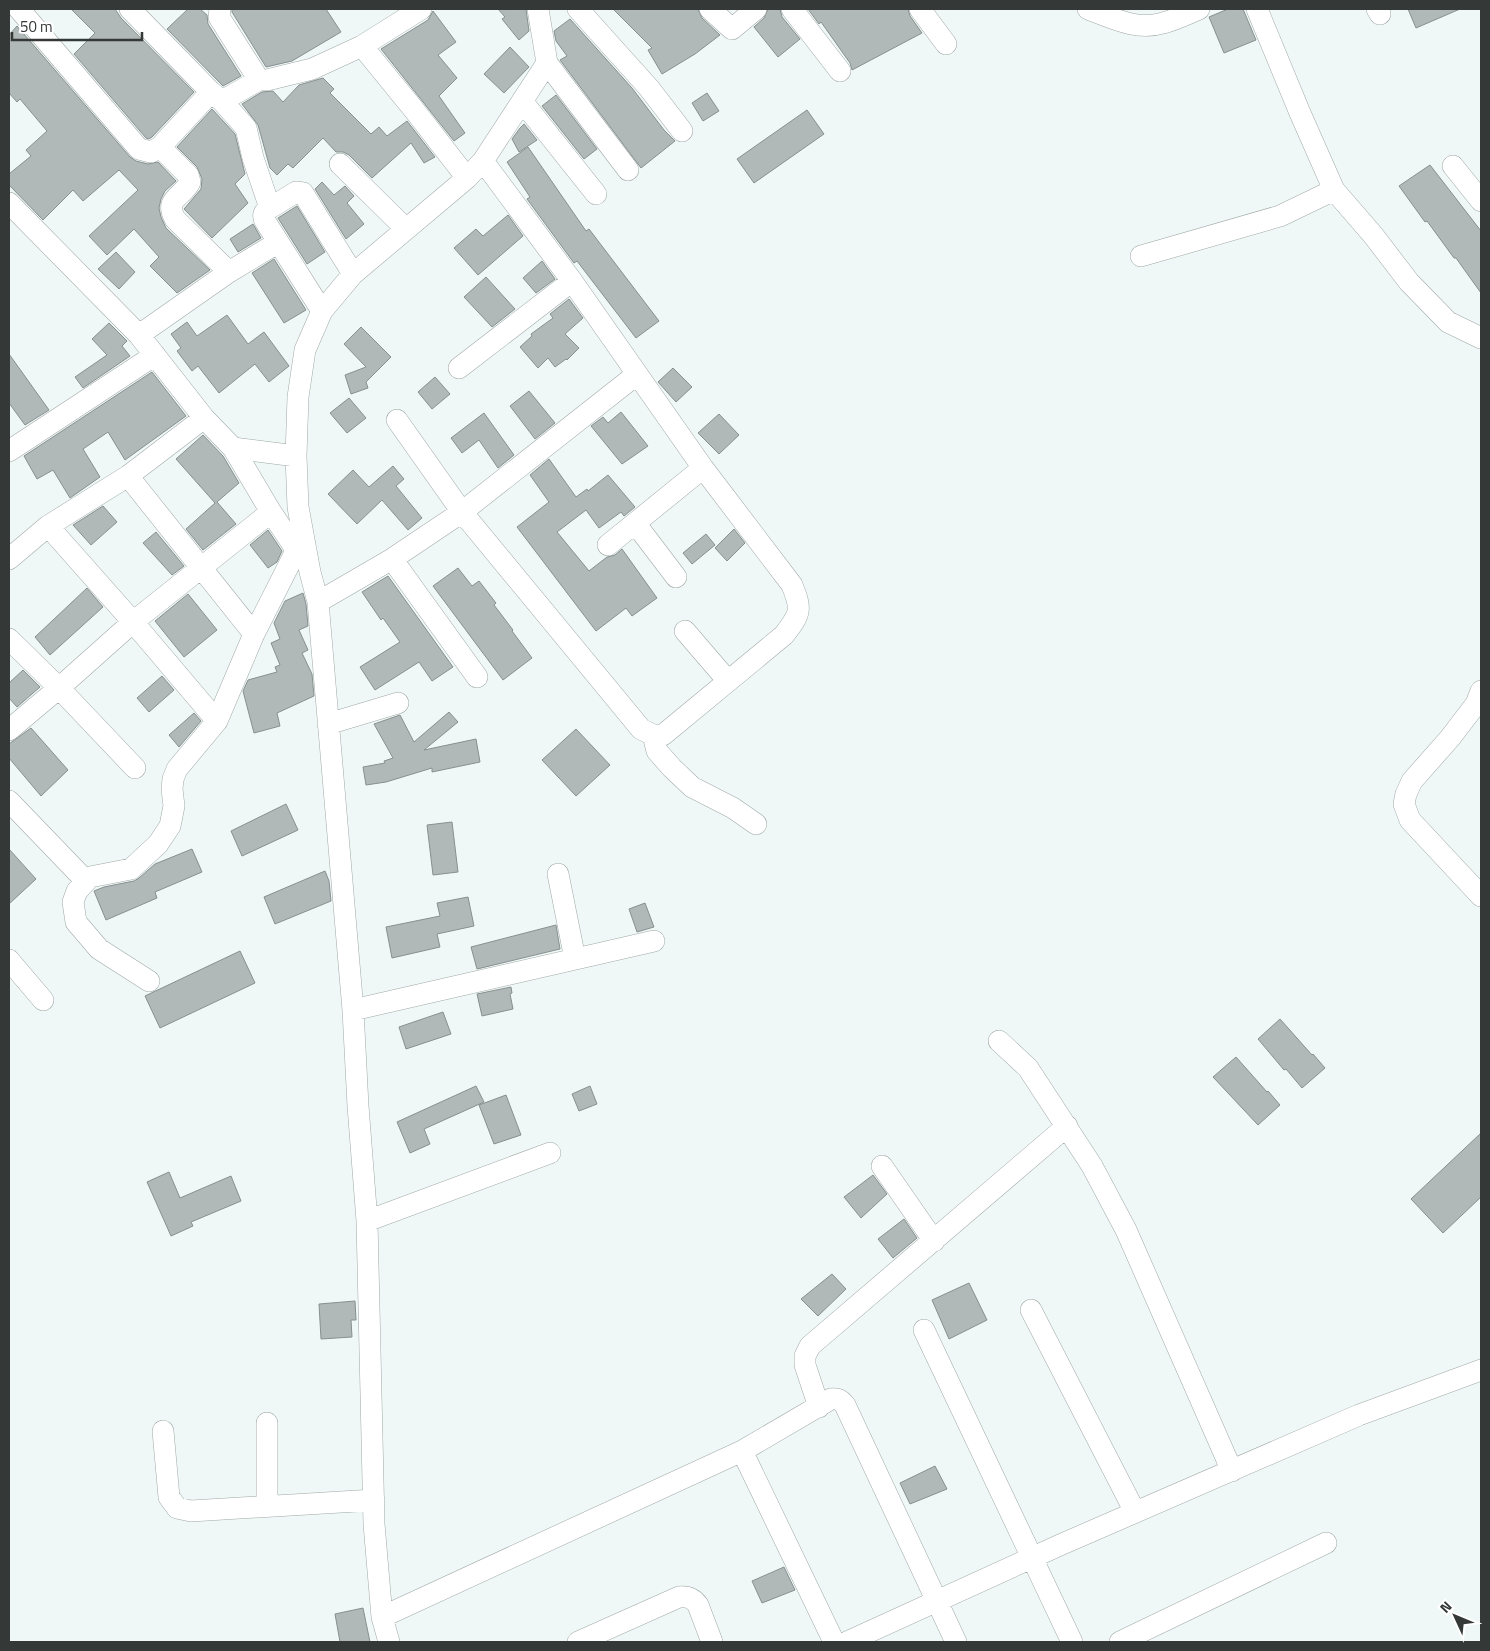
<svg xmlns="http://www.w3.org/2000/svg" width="1490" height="1651" viewBox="0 0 1490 1651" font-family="'Titillium Web',sans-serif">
<rect width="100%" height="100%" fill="#eff8f6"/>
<path fill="#b0b9b7" stroke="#87908e" d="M71,9H115L121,18L194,92L152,137L149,139L146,138L74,54L95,33Z
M188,9H200L207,15L208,24L241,76L223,86L167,29Z
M232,9H326L341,32L292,61L266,67L232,12Z
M498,9H526L529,31L519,40L502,19L505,17Z
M613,9H698L702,18L720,35L695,54L662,74L648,50L652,48Z
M768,9H780L782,17L800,39L778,57L754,27L764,18Z
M808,9H908L910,16L922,33L852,70L850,63L821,22L819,24Z
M1228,9H1243L1256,40L1224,53L1209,17Z
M1408,9H1460L1416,28Z
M433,11L456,42L438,55L457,78L439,96L465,133L454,141L381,49L428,20Z
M570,19L632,88L664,130L675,141L641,168L560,60L567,56L556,41L554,31Z
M17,26L130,157L136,161L148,164L158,162L176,181L165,191L161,199L159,208L161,217L166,228L210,270L177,293L150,266L159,257L134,229L107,255L89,236L138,190L119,170L83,201L73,190L43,220L9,185V174L31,156L26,150L47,131L20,99L17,102L9,93V35Z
M510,47L529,67L504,93L484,74Z
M323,78L334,89L330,93L371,134L379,127L387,136L407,121L435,157L424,163L411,143L372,178L349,155L343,152H336L323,138L293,168L288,164L277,175L270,168L258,125L242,104L262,92L273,91L283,102L299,85Z
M707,93L719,111L703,121L692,103Z
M556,95L597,149L584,159L542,106Z
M212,109L235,134L245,174L235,184L248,203L212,238L184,209L201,189L202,179L197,167L177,147Z
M807,110L824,134L754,183L737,159Z
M524,124L537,140L519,152L512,139L520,128Z
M528,147L586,231L589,229L659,321L636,338L577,261L574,263L527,199L530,197L507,162Z
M1430,165L1481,231V293L1456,258H1454L1427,221L1425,222L1399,186Z
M322,182L334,195L345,186L354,196L347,203L364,224L346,239L315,189Z
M297,206L325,252L307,264L278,218Z
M508,215L523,236L478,275L454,248L476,229L483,236Z
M253,224L261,238L238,252L230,239Z
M116,252L135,272L119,289L98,269Z
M274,259L306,310L284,323L252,273Z
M542,261L555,279L536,293L523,278Z
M486,277L515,309L492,327L464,297Z
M569,299L583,318L565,334L579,348L567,360L566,359L555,367L548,358L538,368L520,347L532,336L531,334L553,318L550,314Z
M227,315L248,344L264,332L289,366L269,382L255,364L219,393L198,366L192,371L177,351L181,348L171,334L187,322L197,336Z
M109,323L127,341L122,346L130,356L83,388L75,377L107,355L92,339Z
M361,327L391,357L366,382L368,388L351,394L345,375L366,367L344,344Z
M9,354L49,410L25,425L9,403Z
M673,368L692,387L676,402L658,382Z
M152,372L186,416L125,460L108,432L83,449L100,477L70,498L53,470L37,479L24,456Z
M435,377L450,394L432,409L418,392Z
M529,391L555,423L535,439L510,406Z
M349,398L366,418L347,433L330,413Z
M621,412L648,446L622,464L591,426L603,417L608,423Z
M484,413L514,455L498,468L479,440L462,453L451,438Z
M719,414L739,435L719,454L698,433Z
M203,435L223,456L239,483L217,502L236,524L203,550L186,529L215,503L176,459Z
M549,459L576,497L587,489L588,491L608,475L635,507L624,516L621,512L599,528L586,510L557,532L589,571L607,557L615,555L622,549L657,598L632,616L626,608L596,631L517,527L549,502L530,475Z
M393,466L404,479L396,486L422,518L408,530L382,500L357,524L328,494L353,470L369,487Z
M103,506L117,522L91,545L73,525Z
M734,529L745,543L727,561L715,548Z
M268,530L282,551L277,562L268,568L250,545Z
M156,532L184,566L172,575L143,543Z
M706,534L715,545L692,564L683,553Z
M458,568L472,586L479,581L496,603L494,605L513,630L512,631L532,658L503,680L433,586Z
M388,576L453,667L432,681L419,662L375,690L360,667L400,642L383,618L381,620L362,592Z
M87,588L103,607L50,655L35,637Z
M303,593L306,604L308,626L299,630L308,650L302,653L312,674L314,696L277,713L280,726L254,733L243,691L248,680L277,672L275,667L280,665L271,643L280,639L274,623L285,601Z
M188,594L217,630L184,657L155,621Z
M23,670L40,687L17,707L9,698V683Z
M162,676L174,690L149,712L137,698Z
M449,712L458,722L424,750L476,739L480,762L432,772V768L386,782L366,785L363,767L385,763L384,761L393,758L374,724L400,715L414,742Z
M194,713L201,721L179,747L169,735Z
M31,728L68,770L41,796L9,758V744Z
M576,729L610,765L576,796L542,760Z
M286,804L298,830L242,856L231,831Z
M452,822L458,872L433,875L427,825Z
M9,849L36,879L9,904Z
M192,849L202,872L155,892L157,898L106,920L94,891L104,887L134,881L139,878L155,864Z
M325,871L329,881L331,901L275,924L264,897Z
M468,897L474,926L437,934L440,947L392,958L386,927L440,916L437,903Z
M645,903L654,927L637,932L629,909Z
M556,925L560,949L477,969L471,947Z
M240,951L255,983L160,1028L145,996Z
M511,987L512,993L510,994L513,1009L482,1016L477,994Z
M443,1012L451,1034L406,1049L399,1027Z
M1280,1019L1312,1055L1313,1054L1325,1068L1302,1088L1286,1069L1284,1070L1258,1039Z
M1236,1057L1267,1092L1268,1091L1280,1105L1258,1125L1213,1077Z
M476,1086L484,1102L424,1129L430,1144L410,1153L397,1122Z
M590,1086L597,1104L579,1111L572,1094Z
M506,1095L521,1135L494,1144L479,1105Z
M1481,1133V1197L1443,1233L1411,1199Z
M169,1172L180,1198L231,1176L241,1201L191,1222L193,1226L171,1236L147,1182Z
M873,1175L887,1194L861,1218L844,1197Z
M904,1219L917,1238L893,1258L878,1239Z
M832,1274L846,1289L818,1316L801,1299Z
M969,1283L987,1320L949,1339L932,1300Z
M355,1301L356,1320H351L352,1337L321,1339L319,1304Z
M935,1466L947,1489L910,1504L900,1483Z
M784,1567L795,1590L762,1603L752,1581Z
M363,1608L370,1642H340L335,1614Z"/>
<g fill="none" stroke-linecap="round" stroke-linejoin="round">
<g stroke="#a0a9a7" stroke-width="22">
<path id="minor" d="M19,9L139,149L151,152L160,147L188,175L190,182C182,198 164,198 175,219L229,272
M130,9L211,92
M220,9L219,17L259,80
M538,9L547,63L628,170
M578,9L649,88L682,131
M710,9L732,29L756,9
M792,9L840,71
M920,9L946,44
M1088,9C1112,18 1137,31 1163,23C1175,20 1187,14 1199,9
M1257,9L1300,113L1334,190L1373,235L1409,282L1448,322L1481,338
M1377,9L1380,14
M362,46L415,111L467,178
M222,101L246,128L253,158L270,208C264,211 262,215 265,221L322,311
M522,101L596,194
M160,147L211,92L222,101L259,80H267L312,69L362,46L421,9
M340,164L406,229
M1453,166L1481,201
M9,203L139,335L204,418L233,448L296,456
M270,208L296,192L303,193L353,274
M1141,256L1280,216L1334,190
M139,335L229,272L277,243
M459,368L572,281
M397,420L462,512L641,729L653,735H663L784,635C801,613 802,610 792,585L703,468L572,281L483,161
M233,448L271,512L303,560
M9,451L155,355
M128,476L254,634
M635,523L676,577
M48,526L133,622L217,721
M608,545L703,468
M9,559L48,526L128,476L204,418
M392,559L477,677
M318,602L392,559L462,512L636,375
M685,631L728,681
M9,639L59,688L135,768
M1481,691L1476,704L1450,738L1412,781L1406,794L1404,804L1410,820L1481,896
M328,724L398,703
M9,730L59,688L133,622L271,512
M653,735L657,751L672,768L692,787L733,808L756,824
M9,801L85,880
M558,874L575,959
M9,960L43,1000
M149,981L99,949L76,922L73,902L77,891L90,877L131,869L158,844L170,826L174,806L172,789L173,779L177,769L217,721L254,634L297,549
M353,1010L654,941
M999,1041L1028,1068L1092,1166L1126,1230L1232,1471
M882,1166L934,1241
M367,1221L550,1153
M1031,1310L1135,1512
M924,1330L1072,1642
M819,1407L805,1365V1356L810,1346L1067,1126
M267,1423V1506
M163,1431L169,1497L177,1508L191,1511L374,1500
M742,1451L834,1642
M382,1617L742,1451L831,1399C838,1398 841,1400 845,1405L956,1642
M389,1642L382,1617L374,1524L367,1221L358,1106L353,1010L318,602L310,572L298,507L296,456L298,397L305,350L322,311L353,274L467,178L483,161L547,63
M578,1642L679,1597C688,1596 693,1598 698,1605L712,1642
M847,1642L1060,1545L1359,1415L1481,1370
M1120,1642L1326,1543"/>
</g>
<use href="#minor" stroke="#fff" stroke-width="21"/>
</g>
<rect width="1490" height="1651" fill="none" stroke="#343837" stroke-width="20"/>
<g transform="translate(1455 1616) rotate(314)" stroke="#ffffff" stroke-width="4" paint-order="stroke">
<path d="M0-4L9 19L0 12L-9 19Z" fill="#343837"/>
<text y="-8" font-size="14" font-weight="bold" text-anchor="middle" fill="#343837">N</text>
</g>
<path d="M12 32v8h130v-8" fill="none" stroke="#343837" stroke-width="2.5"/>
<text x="20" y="32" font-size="15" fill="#343837" stroke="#ffffff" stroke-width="4" paint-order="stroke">50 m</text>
</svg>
